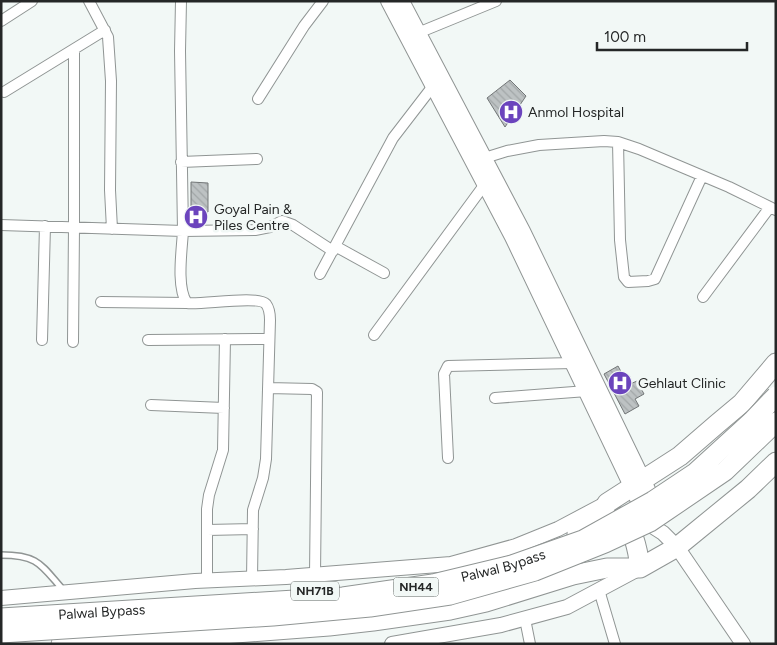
<svg xmlns="http://www.w3.org/2000/svg" width="777" height="645" viewBox="0 0 777 645" font-family="Figtree,sans-serif">
<defs>
<pattern id="building-back-hatch" width="6" height="6" patternUnits="userSpaceOnUse" patternTransform="scale(1.25)"><rect width="6" height="6" fill="#bdc2c3"/><path d="M-1 5l2 2M0 0l6 6M5-1l2 2" fill="none" stroke="#a2a7a8"/></pattern>
</defs>
<rect width="100%" height="100%" fill="#f2f8f6"/>
<path fill="url(#building-back-hatch)" stroke="#727677" d="M510,80L526,96L505,127L487,98Z
M191,182L208,183V212H191Z
M618,366L628,385L637,381L644,394L635,399L639,406L625,414L604,374Z"/>
<g fill="none" stroke-linecap="round" stroke-linejoin="round">
<g stroke="#909594" stroke-width="8">
<path id="lane" d="M1,555C39,555 41,565 64,591"/>
</g>
<g stroke="#909594" stroke-width="12">
<path id="street" d="M89,1L108,37L111,81L110,190L112,229
M181,1L180,51L183,231L255,230L270,227L282,221L293,225L333,251
M1,21L32,1
M413,35L496,1
M4,92L105,30
M258,99L304,26L323,1
M618,142L620,240L624,277L628,282L648,281L655,279L702,176
M478,160L507,151L539,145L604,141L618,142L639,149L729,187L776,210
M181,162L257,159
M1,225L183,231C182,249 176,288 187,303C201,305 258,295 266,304C269,308 270,315 270,320L266,459L263,478L253,510L252,579
M335,246L384,273
M320,274L393,138L433,86
M703,297L770,207
M101,302L187,303
M374,335L485,184
M42,340L45,226
M148,340L269,339
M73,342L74,227V49
M268,388L312,389L317,392L315,575
M495,398L587,391
M151,405L224,408
M448,458L444,374L448,366L573,363
M207,530L253,529
M207,580V509L209,495L223,450L225,339
M599,590L615,644
M525,619L530,644"/>
</g>
<g stroke="#909594" stroke-width="16">
<path id="secondary" d="M388,1L512,237L641,507L652,526L663,533L677,547L743,644
M402,1L523,231L657,508
M1,598L195,581L286,577L451,564L516,546L558,529L607,503
M392,644L501,625L567,607L640,568"/>
</g>
<g stroke="#909594" stroke-width="21">
<path id="highway" d="M623,517C634,531 638,550 640,568
M577,534L585,531L598,522L607,503L680,456L717,424L742,403L776,363
M61,644L157,639L329,626L373,621L450,610L486,602L573,575L607,568H640L677,547L748,489L776,462"/>
</g>
<use href="#lane" stroke="#fff" stroke-width="5"/>
<use href="#street" stroke="#fff" stroke-width="10"/>
<use href="#secondary" stroke="#fff" stroke-width="14"/>
<use href="#highway" stroke="#fff" stroke-width="19"/>
<g stroke="#909594" stroke-width="21" stroke-linecap="butt">
<g id="highway-bridge">
<path id="s1" d="M1,618L343,597L433,584L512,565L583,540L653,501L695,473L752,421L776,396"/>
<path d="M1,633L273,616L370,607L450,595L535,571L605,543L650,522L725,471L776,422"/>
</g>
</g>
<use href="#highway-bridge" stroke="#fff" stroke-width="19"/>
</g>
<defs>
<g id="hospital-disc" transform="scale(1.25)"><circle r="9.5" fill="#6b44bd" stroke="#f2f8f6"/><path d="M-5-5h3v3.5h4V-5h3V5h-3V1.5h-4V5h-3Z" fill="#fff"/></g>
</defs>
<g fill-rule="evenodd">
<use href="#hospital-disc" x="511" y="112"/>
<use href="#hospital-disc" x="196" y="217"/>
<use href="#hospital-disc" x="620" y="383"/>
</g>
<g text-anchor="middle" stroke-width="5" stroke-linejoin="round" paint-order="stroke">
<g fill="#f2f8f6" stroke="#626665" stroke-width="1">
<rect x="393.5" y="577.5" width="45" height="19" rx="4"/>
<rect x="291" y="581.5" width="48" height="19" rx="4"/>
</g>
<g font-size="12" font-weight="bold" fill="#252727">
<text x="416" y="591">NH44</text>
<text x="315" y="595">NH71B</text>
</g>
<g font-size="14" fill="#252727" stroke="#f2f8f6" text-anchor="start">
<text x="528" y="117">Anmol Hospital</text>
<text x="214" y="214">Goyal Pain &amp;<tspan x="214" dy="16">Piles Centre</tspan></text>
<text x="638" y="388">Gehlaut Clinic</text>
</g>
<g font-size="14" fill="#252727" stroke="#f2f8f6">
<text dy="5" stroke="none"><textPath href="#s1" startOffset="506">Palwal Bypass</textPath></text>
<text dy="5" stroke="none"><textPath href="#s1" startOffset="101">Palwal Bypass</textPath></text>
</g>
</g>
<rect width="777" height="645" fill="none" stroke="#252727" stroke-width="5"/>
<path d="M597 42v8h150v-8" fill="none" stroke="#252727" stroke-width="2.5"/>
<text x="604" y="42" font-size="15" fill="#252727" stroke="#f2f8f6" stroke-width="4" paint-order="stroke">100 m</text>
</svg>
